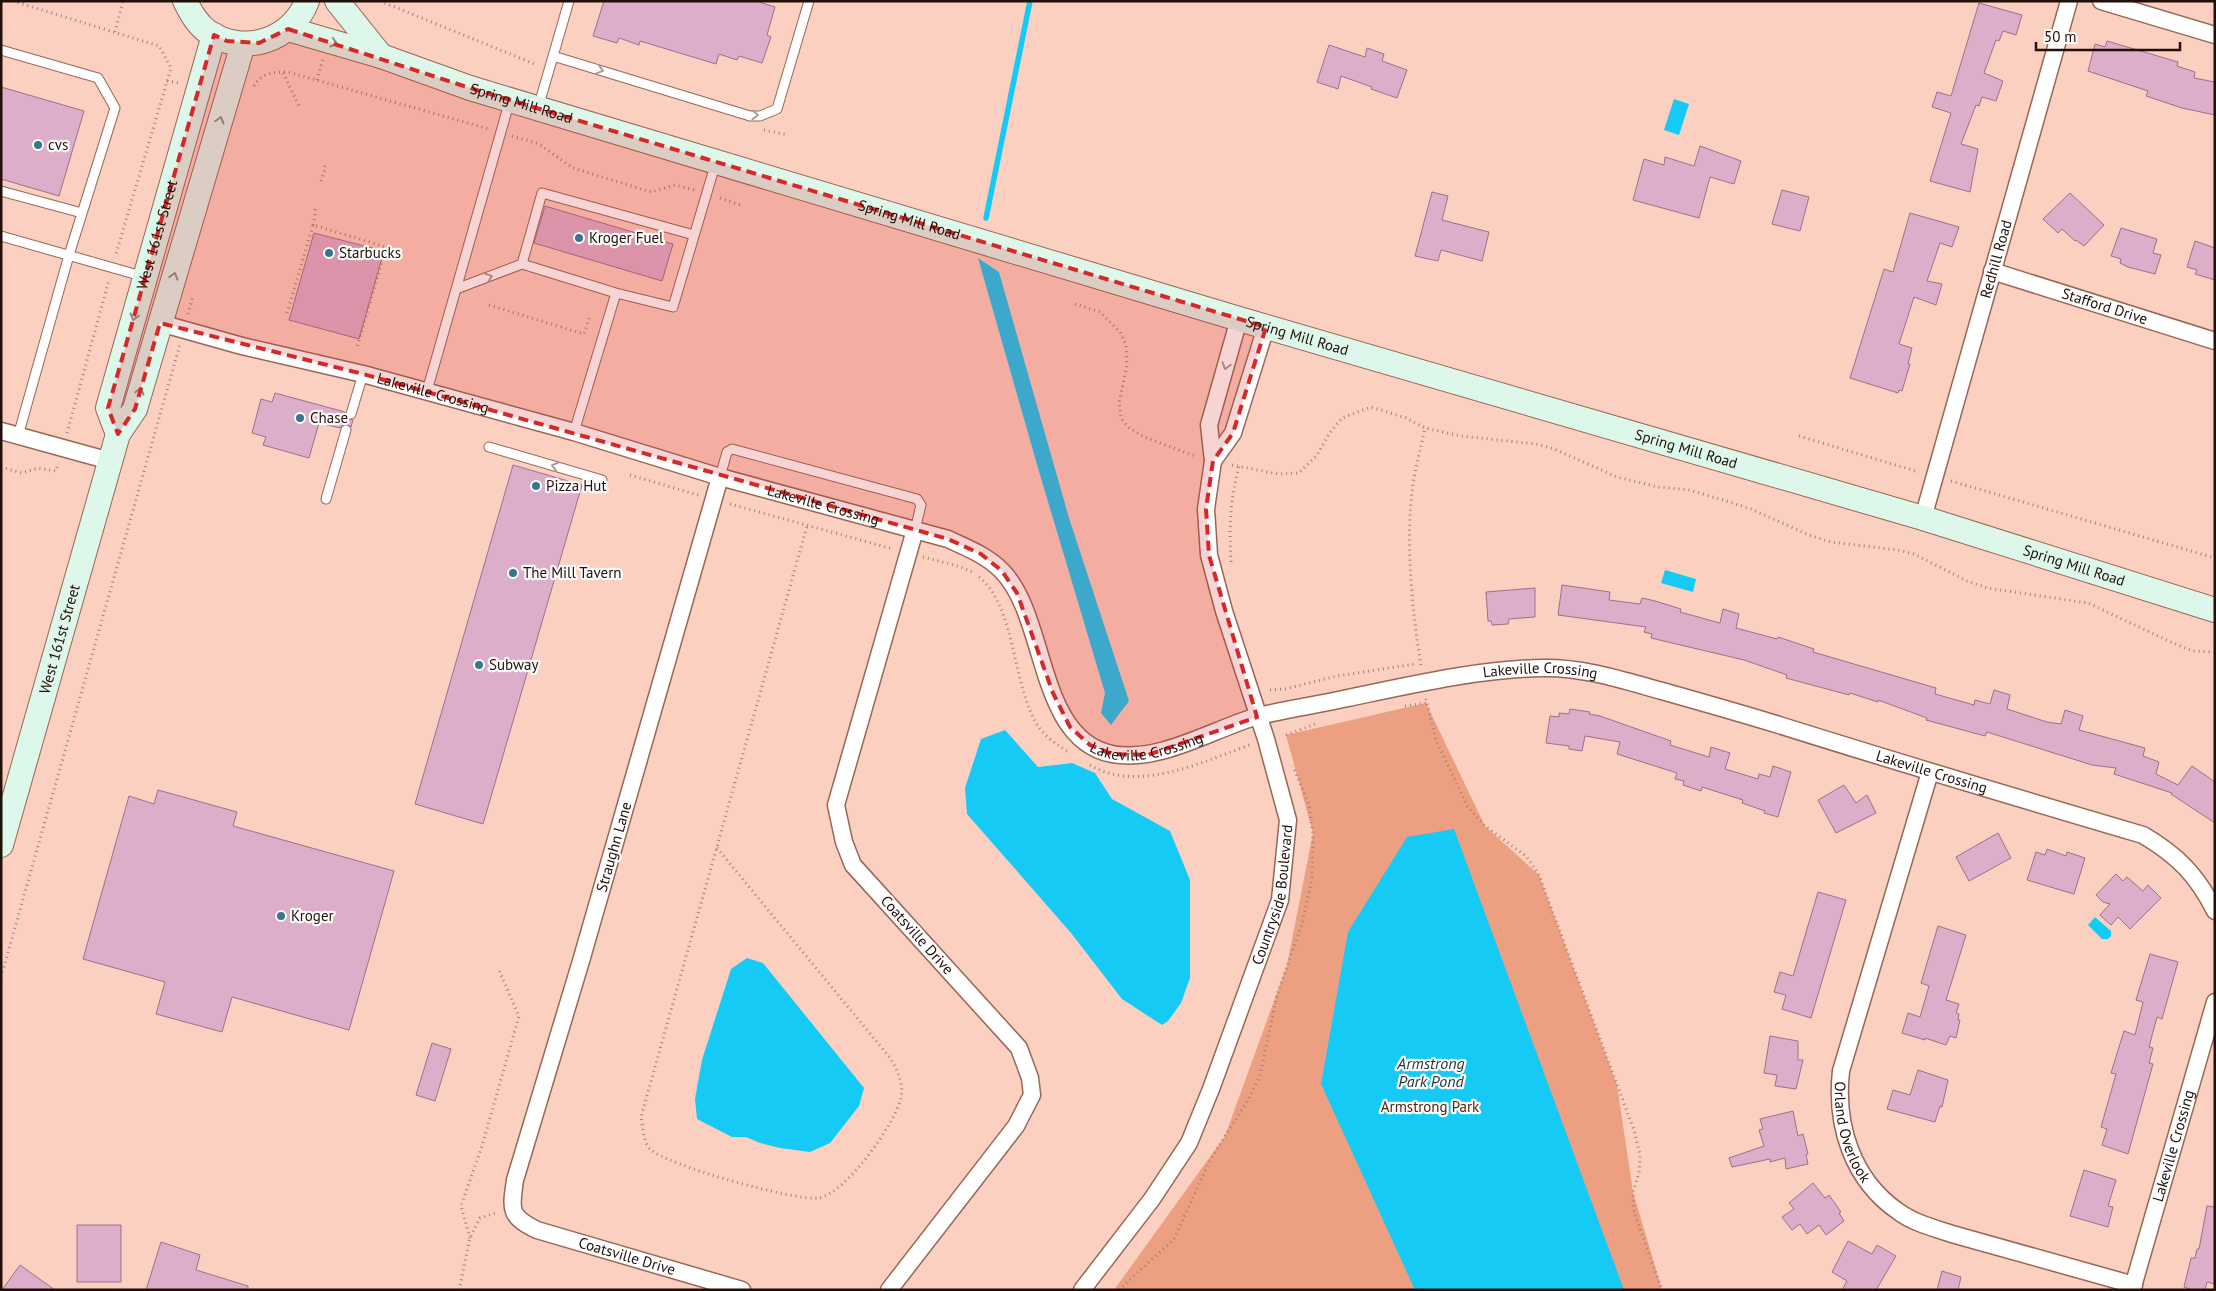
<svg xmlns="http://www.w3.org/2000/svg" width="2216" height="1291" viewBox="0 0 2216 1291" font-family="'PT Sans',sans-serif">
<rect width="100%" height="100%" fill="#fbd0c0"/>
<path fill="#ed9f81" d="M1426,703L1485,826L1539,875L1617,1085L1633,1192L1662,1290H1114L1225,1136L1287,965L1313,833L1286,735Z"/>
<path fill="#16caf6" d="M1674,99L1689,104L1679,135L1664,130Z
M978,258L999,272L1069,518L1129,701L1111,725L1101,713L1105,693L1038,468Z
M1665,570L1696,579L1693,592L1661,583Z
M1005,730L1038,767L1072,763L1095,773L1112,799L1170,831L1190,880V978L1181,1003L1168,1021L1162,1025L1122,999L1071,933L967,814L965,788L981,739Z
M1454,829L1624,1290H1415L1321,1084L1348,932L1407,837Z
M2095,917L2111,931V936L2108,939H2102L2088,925Z
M747,958L763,963L864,1088L859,1106L830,1143L810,1152L780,1148L760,1143L746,1137H732L697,1119L695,1099L702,1060L731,969Z"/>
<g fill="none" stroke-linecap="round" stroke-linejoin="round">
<path stroke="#16caf6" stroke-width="5.5" d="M986,218L1030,1"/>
</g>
<path fill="#ddaeca" stroke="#9c708b" d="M604,1H756L775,7L767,35L771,37L762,63L739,56L737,60L719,54L716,64L640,41L639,45L619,38L617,43L593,36Z
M1979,3L2022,15L2016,35L2003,31L1999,41L1996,40L1984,73L2003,81L1996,101L1982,97L1979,106L1976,105L1961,144L1978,149L1970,192L1930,181L1951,113L1932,107L1937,92L1951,96Z
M2107,41L2178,62L2177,66L2195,72L2194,78L2215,82V115L2182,108L2146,96L2148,91L2088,71L2095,44L2105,47Z
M1329,45L1365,57L1367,48L1384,54L1382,61L1407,70L1397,98L1371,89L1372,87L1341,76L1338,89L1317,82Z
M1,87L84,111L59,196L1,179Z
M1700,146L1741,161L1734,184L1710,177L1699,218L1633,200L1644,159L1664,165L1665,157L1694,166Z
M1782,190L1809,197L1800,231L1772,224Z
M1432,192L1448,196L1442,220L1489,232L1482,261L1441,250L1438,261L1415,256Z
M2070,193L2104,225L2084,246L2076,240L2075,241L2062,229L2058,233L2043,219Z
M545,206L673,244L662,281L534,243Z
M1910,213L1959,227L1952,247L1940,243L1927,281L1942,284L1936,305L1914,297L1899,344L1912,348L1908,364H1910L1902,391L1899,390L1898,393L1850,378L1884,269L1893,272Z
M2121,228L2157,239L2153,253L2161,255L2155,274L2128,267L2120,263L2121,259L2111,256Z
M314,233L384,251L359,339L289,320Z
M2195,241L2215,248V280L2195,274L2197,270L2187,267Z
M275,393L345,412L347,419L353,420L351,427L345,424L340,428L319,423L309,458L263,445L266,437L252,433L261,399L272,402Z
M513,465L582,485L483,824L415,804Z
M1562,585L1610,592L1609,600L1640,604L1642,598L1655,601L1681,609L1680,612L1720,623L1723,609L1739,614L1736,628L1777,639L1778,637L1814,649L1813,652L1936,688L1935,694L1974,705L1975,700L1990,704L1994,690L2010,695L2007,709L2047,722L2061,724L2065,710L2083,716L2079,730L2145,748L2143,756L2159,762L2156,774L2178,785L2192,766L2215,782V823L2171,794L2172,793L2114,774L2116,768L2092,765L1987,732L1985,736L1926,720L1927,718L1878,700V702L1850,693L1849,695L1786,678L1787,675L1744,660L1651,638L1652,634L1644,632L1646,627L1558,615Z
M1535,588V617L1509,619L1508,624L1492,625L1491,621H1488L1486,592Z
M1570,709L1590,712L1589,714L1600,716L1671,741L1670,745L1709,757L1711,747L1730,753L1725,769L1758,779L1759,774L1770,777L1773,766L1791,772L1778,817L1764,813L1765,811L1742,803L1743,800L1702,787L1701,791L1683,785L1684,781L1675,779L1677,773L1617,754L1620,742L1585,736L1582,751L1569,749V746L1546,743L1550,716L1559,717V713L1569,714Z
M1844,785L1856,803L1867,795L1876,813L1836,833L1818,800Z
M158,790L237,812L233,826L394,871L349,1030L232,997L222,1032L156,1014L165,982L83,959L129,796L154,804Z
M1998,833L2011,858L1969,881L1956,857Z
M2047,849L2066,856L2067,852L2085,858L2074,894L2027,880L2036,852L2045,855Z
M2116,874L2123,881L2127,877L2143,891L2148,885L2161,898L2130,929L2118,917L2111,925L2100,915L2110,904L2103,902L2096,895Z
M1818,892L1846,900L1811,1018L1782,1009L1786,995L1774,992L1780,972L1793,976Z
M1938,926L1966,935L1946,1000L1959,1004L1956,1013L1959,1014L1958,1020H1960L1956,1038L1950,1036L1946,1045L1925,1038V1040L1902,1033L1908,1013L1920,1017L1929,986L1921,983Z
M2150,954L2178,962L2162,1019L2157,1017L2149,1047L2153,1048L2149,1063L2153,1064L2128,1154L2102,1145L2107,1129L2101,1127L2116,1074L2111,1073L2124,1031L2135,1035L2143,1002L2136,1000Z
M1770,1036L1798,1041V1060H1803L1796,1089L1775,1086L1777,1075L1764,1073Z
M432,1043L451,1049L435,1101L416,1095Z
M1918,1070L1948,1080L1942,1107L1940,1106L1935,1122L1887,1109L1893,1090L1910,1095Z
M1793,1111L1798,1136L1803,1134L1808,1154L1806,1155L1808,1164L1786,1169L1785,1158L1770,1162V1159L1732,1167L1729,1158L1764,1146L1759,1130L1763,1129L1760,1119Z
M2084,1170L2116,1180L2108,1206L2113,1207L2108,1227L2070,1216Z
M1813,1183L1825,1198L1829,1195L1841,1212L1839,1213L1844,1221L1826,1235L1819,1225L1807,1234L1800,1224L1792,1230L1782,1217L1794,1209L1789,1203Z
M2207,1206L2215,1207V1284L2207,1282L2205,1290H2192L2184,1287L2191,1258H2195L2197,1249H2199Z
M77,1225H121V1282H77Z
M1848,1241L1872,1254L1877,1245L1896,1256L1876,1290H1842L1847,1281L1832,1272Z
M161,1242L200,1255L196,1270L248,1286V1290H146Z
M20,1265L55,1290H2Z
M1942,1271L1961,1277L1958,1290H1937Z"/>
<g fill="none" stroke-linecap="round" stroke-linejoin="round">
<g stroke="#966756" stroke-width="11">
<path id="lane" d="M1,50L98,78L115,108L69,255L18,436
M553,56L750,116H760L777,109L809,1
M538,108L569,1
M1,191L82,213
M694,235L542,193L522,264L616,293L673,307L716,162
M1,236L145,277
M456,289L522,264
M427,391L510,100
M351,414L363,374
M574,432L616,293
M489,447L602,480
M720,477L727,452L732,449L917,499L921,505L915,530
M326,499L346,430"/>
</g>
<g stroke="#966756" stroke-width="19">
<g id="street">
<path d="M2101,1L2215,35"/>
<path id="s1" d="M1992,271L2215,341"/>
<path id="s2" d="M160,323L242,346L363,374L574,432L720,477L948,539C967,548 986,555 1001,570C1048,616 1036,739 1112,754C1159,763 1211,730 1255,717C1285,709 1317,705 1348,698C1410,685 1479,669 1542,668C1583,667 1622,680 1662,691C1701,702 1740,713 1779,725C1900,763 2021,799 2143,835C2177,855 2197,875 2215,911"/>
<path d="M1,431L110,461"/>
<path d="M1213,461L1233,433L1266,327"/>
<path id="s3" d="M720,477L581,961L515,1180C511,1209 508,1216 537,1230L742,1290"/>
<path id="s4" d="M1923,518L2069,1"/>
<path id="s5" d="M1930,772L1841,1071C1835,1125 1852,1180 1899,1212C1914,1223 1934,1228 1952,1234L2134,1285"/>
<path d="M889,1290L1016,1126L1032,1095L1030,1078L1019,1048L853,865L844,842L836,805L915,530"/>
<path id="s6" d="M1082,1290L1152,1199L1189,1143L1211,1089L1280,900L1288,820L1266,739L1224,611L1209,555L1206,509L1213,461L1209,425L1239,319"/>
<path id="s7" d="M2132,1290L2215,1002"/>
</g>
</g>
<g stroke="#966756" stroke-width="26">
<g id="secondary">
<path d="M185,1C191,13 197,24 208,32C243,56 292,41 307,1"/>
<path d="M337,1L381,56"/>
<path id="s8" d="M288,29L381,56L470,88L1239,319L1923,518L2215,610"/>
<path id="s9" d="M118,434L108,408L214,35"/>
<path id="s10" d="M1,845L118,434L135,409L243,44"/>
</g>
</g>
<path stroke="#a18074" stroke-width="3" stroke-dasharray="1 4" stroke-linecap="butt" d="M13,1L159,46L171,68L116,254
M380,1L537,65
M115,32L123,1
M283,73L300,108
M317,80L323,59
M167,81L179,83
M254,86C261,73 274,72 288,72L489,129
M764,130L788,135
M512,136L539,144L573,168L651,192L675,185L695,190
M321,181L325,169L324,162
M720,198L743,206
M313,225L315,216V206
M1075,304L1100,312L1120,332L1126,345L1127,365L1119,403L1121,418L1128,427L1144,437L1195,456
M489,305L584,334L590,316
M287,313L313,225L386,247L357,348
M188,314L193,296
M67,433L109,280
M1799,436L1919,472
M1232,465L1278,474L1299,473L1317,455L1329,434L1342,418L1371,407L1406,418L1425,428L1461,436L1536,444L1554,449L1617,477L1658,487L1689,490L1723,500L1751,509L1809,535L1831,542L1898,550L1914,554L1967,581L1987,588L2088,603L2173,643L2193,651L2215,652
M1,467L22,473L38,468L56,471L58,463
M630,475L698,495
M1951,481L2215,558
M730,504L893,549
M923,557L961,567L972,572
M1231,562C1229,527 1230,500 1239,466
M979,577C1017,607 1012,691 1040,729C1048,739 1059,746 1070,753
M1421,665C1412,611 1405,539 1413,484C1416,465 1421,447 1425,428
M1270,690L1285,689L1337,676L1415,664
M1426,699L1436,740L1467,806L1485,826L1526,856L1539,875L1634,1130L1640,1155L1639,1173L1633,1192L1634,1212L1662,1290
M1405,706L1426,703
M1286,735L1318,723
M1090,765C1137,794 1205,761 1252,744
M717,848L891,1059C898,1072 904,1084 901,1098C895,1124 846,1193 819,1198C798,1202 665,1165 650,1149C643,1142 643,1126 641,1117L807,526
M1,977L180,344
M470,1238L461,1206L482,1146L519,1016L498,968
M459,1290L470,1238L480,1218L496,1213
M1119,1290L1174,1239L1210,1160L1248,1100L1260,1076L1277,995L1302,924L1312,878L1313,833L1309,805L1293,766"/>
<use href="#lane" stroke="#fff" stroke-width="9"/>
<use href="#street" stroke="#fff" stroke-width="16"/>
<use href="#secondary" stroke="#ddf7ea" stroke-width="24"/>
</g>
<defs><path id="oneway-chevron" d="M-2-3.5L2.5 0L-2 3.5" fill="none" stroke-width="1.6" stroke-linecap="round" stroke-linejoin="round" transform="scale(1.25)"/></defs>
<g stroke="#888f84">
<use href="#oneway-chevron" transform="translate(334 43) rotate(17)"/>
<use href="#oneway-chevron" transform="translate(220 120) rotate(-74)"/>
<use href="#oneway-chevron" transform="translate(174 276) rotate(-74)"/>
<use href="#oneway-chevron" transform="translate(134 317) rotate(106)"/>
<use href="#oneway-chevron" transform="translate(140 391) rotate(-74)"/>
</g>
<g stroke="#a69f9c">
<use href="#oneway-chevron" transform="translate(600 70) rotate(17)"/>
<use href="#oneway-chevron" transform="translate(755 115) rotate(1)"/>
<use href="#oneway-chevron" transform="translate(489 277) rotate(-21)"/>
<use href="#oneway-chevron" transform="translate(1226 366) rotate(106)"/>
<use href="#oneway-chevron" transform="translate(555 466) rotate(-164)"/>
</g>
<path fill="#d62828" fill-opacity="0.2" stroke="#d62828" stroke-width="4" stroke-dasharray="10 6" stroke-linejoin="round" d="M288,29L470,88L1266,327L1233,433L1213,461L1206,509L1209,555L1257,717L1148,755L1112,754L1090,745L1070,727L1053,693L1017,593L1002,571L981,554L948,539L363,374L160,323L135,409L118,434L108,408L214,35L227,41L259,43Z"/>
<g fill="#37768b" stroke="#fcfcfc" stroke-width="2">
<circle cx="38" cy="145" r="5"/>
<circle cx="579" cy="238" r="5"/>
<circle cx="329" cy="253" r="5"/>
<circle cx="300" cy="418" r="5"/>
<circle cx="536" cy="486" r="5"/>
<circle cx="513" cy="573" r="5"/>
<circle cx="479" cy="665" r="5"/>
<circle cx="281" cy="916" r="5"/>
</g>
<g text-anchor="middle" stroke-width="4.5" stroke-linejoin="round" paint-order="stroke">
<g font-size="15" fill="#210f08" stroke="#fcfcfc">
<text dy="5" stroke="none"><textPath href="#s8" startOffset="245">Spring Mill Road</textPath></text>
<text dy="5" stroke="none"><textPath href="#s8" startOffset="650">Spring Mill Road</textPath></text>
<text dy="5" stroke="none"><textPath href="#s9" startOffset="208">West 161st Street</textPath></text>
<text dy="5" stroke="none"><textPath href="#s4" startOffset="269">Redhill Road</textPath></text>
<text dy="5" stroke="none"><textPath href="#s1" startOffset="118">Stafford Drive</textPath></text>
<text dy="5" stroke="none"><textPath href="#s8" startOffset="1055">Spring Mill Road</textPath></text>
<text dy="5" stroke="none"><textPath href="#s2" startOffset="282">Lakeville Crossing</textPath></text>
<text dy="5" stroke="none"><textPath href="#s8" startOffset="1460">Spring Mill Road</textPath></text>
<text dy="5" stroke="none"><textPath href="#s2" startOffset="688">Lakeville Crossing</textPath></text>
<text dy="5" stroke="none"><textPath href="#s8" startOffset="1865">Spring Mill Road</textPath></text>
<text dy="5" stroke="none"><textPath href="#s10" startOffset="214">West 161st Street</textPath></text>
<text dy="5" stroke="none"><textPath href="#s2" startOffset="1542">Lakeville Crossing</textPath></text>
<text dy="5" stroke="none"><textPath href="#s2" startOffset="1138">Lakeville Crossing</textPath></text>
<text dy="5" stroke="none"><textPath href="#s2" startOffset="1948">Lakeville Crossing</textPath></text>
<text transform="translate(614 847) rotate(-74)" y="5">Straughn Lane</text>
<text dy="5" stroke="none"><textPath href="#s6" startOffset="445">Countryside Boulevard</textPath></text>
<text transform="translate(917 935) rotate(48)" y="5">Coatsville Drive</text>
<text dy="5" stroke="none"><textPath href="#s5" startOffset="375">Orland Overlook</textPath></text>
<text dy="5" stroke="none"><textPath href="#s7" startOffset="150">Lakeville Crossing</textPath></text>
<text dy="5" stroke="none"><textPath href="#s3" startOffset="888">Coatsville Drive</textPath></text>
</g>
<g font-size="15" fill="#210f08" stroke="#fcfcfc" text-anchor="start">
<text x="48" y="150">cvs</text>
<text x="589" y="243">Kroger Fuel</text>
<text x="339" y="258">Starbucks</text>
<text x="310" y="423">Chase</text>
<text x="546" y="491">Pizza Hut</text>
<text x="523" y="578">The Mill Tavern</text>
<text x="489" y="670">Subway</text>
<text x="291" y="921">Kroger</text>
</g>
<g font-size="15" fill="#4d2413" stroke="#fcfcfc">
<text x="1430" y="1112">Armstrong Park</text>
</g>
<g font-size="16" font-style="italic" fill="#203941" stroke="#fcfcfc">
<text x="1431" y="1069">Armstrong<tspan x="1431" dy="18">Park Pond</tspan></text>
</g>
</g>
<rect width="2216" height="1291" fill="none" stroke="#210f08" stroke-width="5"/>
<path d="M2036 42v8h144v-8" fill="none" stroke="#210f08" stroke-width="2.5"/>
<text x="2044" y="42" font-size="15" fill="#210f08" stroke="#fcfcfc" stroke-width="4" paint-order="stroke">50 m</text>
</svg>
